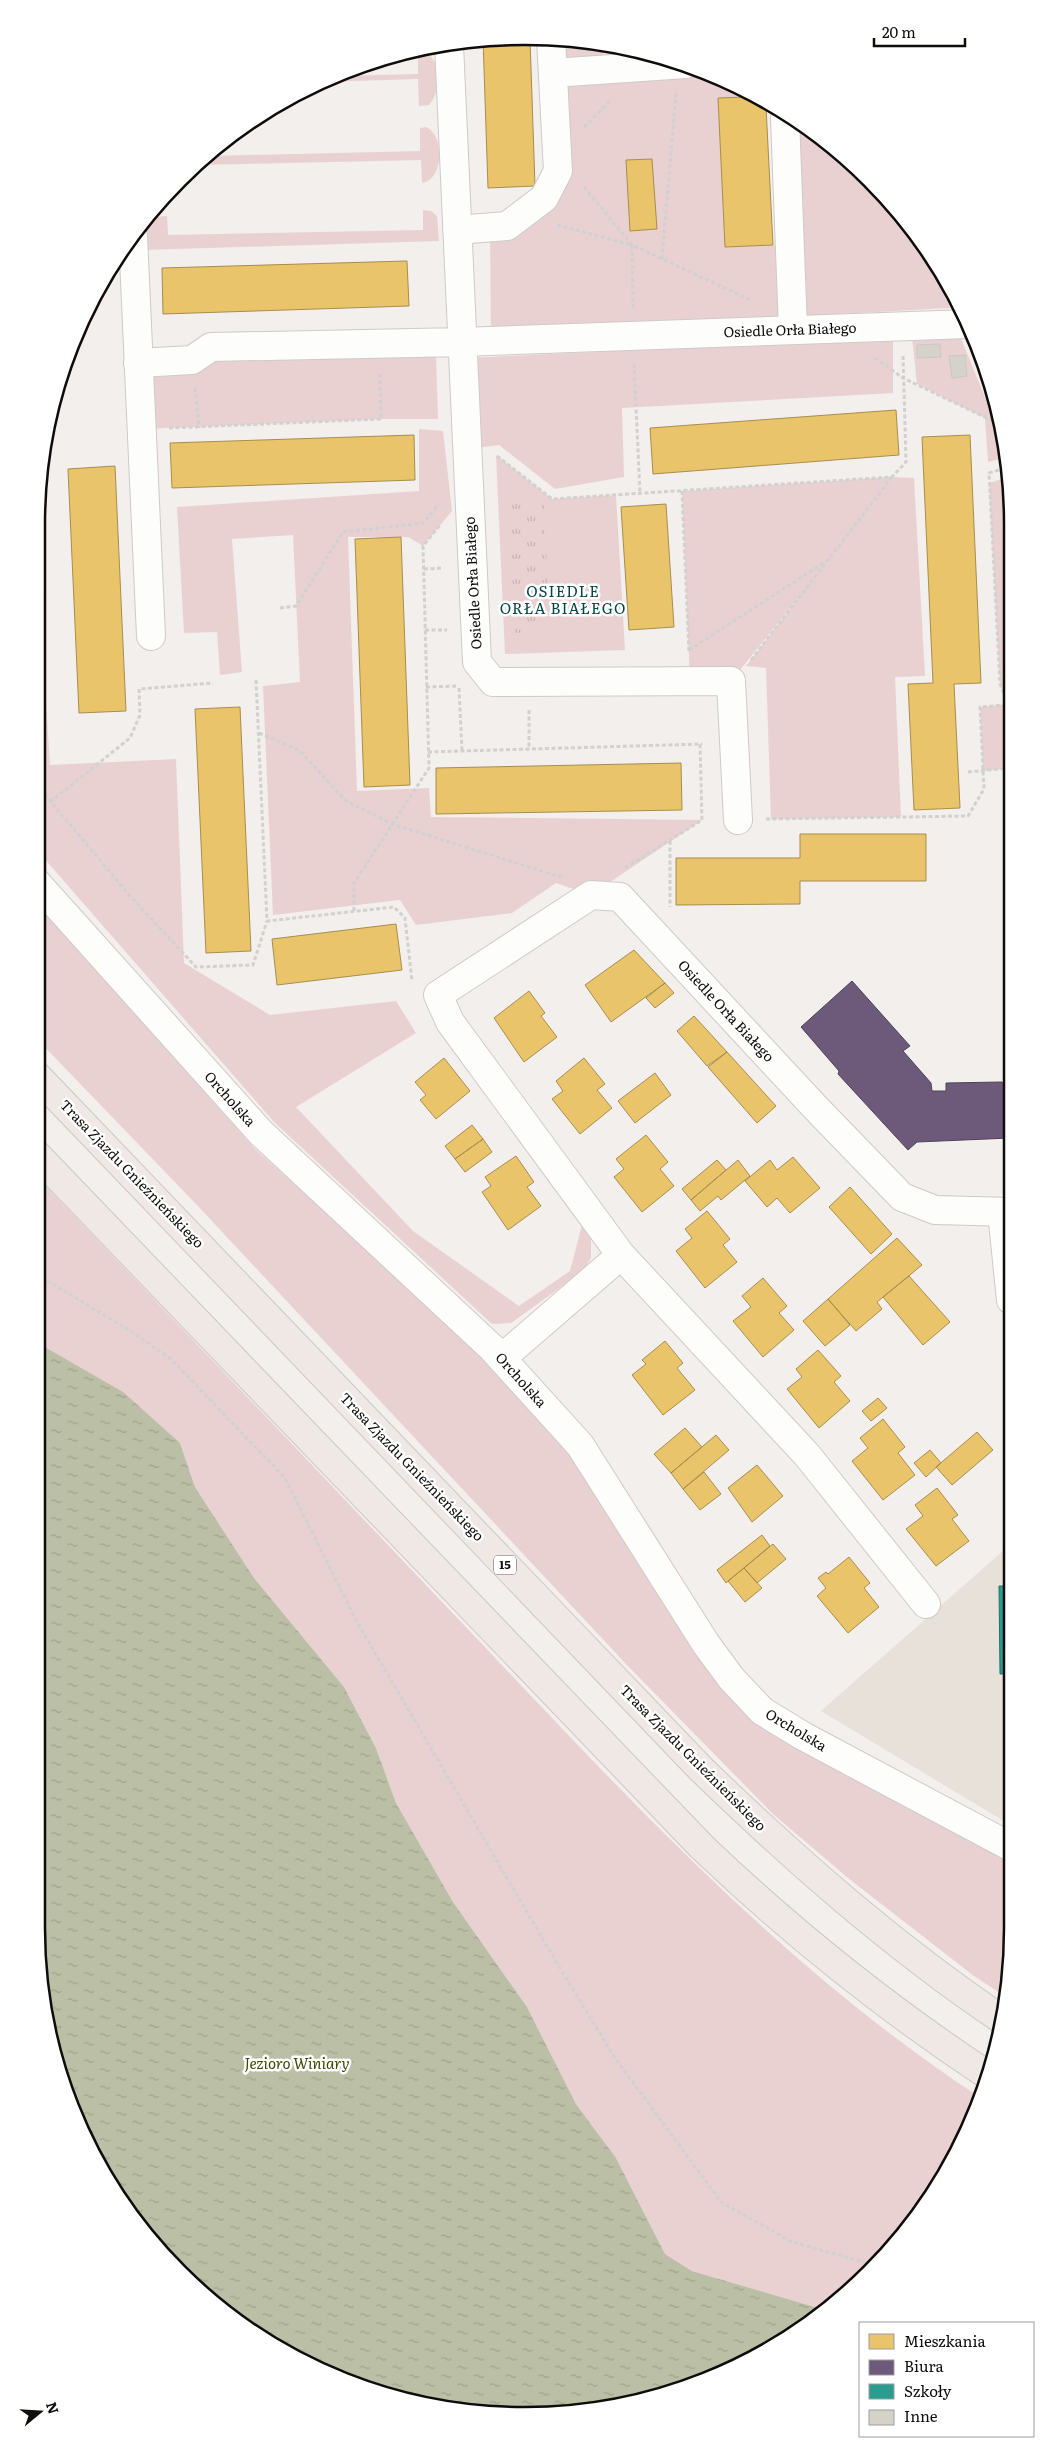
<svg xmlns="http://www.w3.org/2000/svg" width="1049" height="2452" viewBox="0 0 1049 2452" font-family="Literata,serif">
<defs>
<pattern id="park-tufts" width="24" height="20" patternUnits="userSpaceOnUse" patternTransform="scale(1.25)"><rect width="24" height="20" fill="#ead1d1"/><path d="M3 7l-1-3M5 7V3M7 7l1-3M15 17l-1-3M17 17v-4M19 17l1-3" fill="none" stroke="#c8b2b2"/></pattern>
<pattern id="water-ripples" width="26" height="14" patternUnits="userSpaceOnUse" patternTransform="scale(1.25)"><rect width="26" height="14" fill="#bbbfa5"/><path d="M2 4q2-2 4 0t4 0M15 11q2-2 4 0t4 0" fill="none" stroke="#a0a38d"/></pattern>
</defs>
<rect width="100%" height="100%" fill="#f2efec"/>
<path fill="#e8e1d9" d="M1012,1543V1826L821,1711Z"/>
<path fill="#ead1d1" d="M551,39L589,40L603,44L604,69L686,64L747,97L719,98L725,247L790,245L793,320L491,341L490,227L544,198Z
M418,52H426C442,63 441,91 429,105L419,106L418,79L321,82L338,76L418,74Z
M795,123L821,137L912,227L930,259L950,308L801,316Z
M426,127C445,135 444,180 422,183L421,160L197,165L207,156L420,151V128Z
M423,210L431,211L437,216L439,241L143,250L142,229C150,220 155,216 167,216L168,235L423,230Z
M960,336L1006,449L1008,457L988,462L985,418L917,384L912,337Z
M893,338V393L622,408L624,477L555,489L499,445L476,448L468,358Z
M436,355L438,419H381L141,429L139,375L214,359Z
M419,429L443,431L452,511L423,546L408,537H348L357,791L429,788L431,817L702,820L591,895L556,883L512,913L416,925L400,900L273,915L263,686L300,682L293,535L232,539L242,672L220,675L217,632L184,633L177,507L419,491Z
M496,455L552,499L616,495L625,650L505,654Z
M892,477L914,478L925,676L895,677L901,817L771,819L766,668L746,666L803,592L731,681H690L682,491Z
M1009,477V768L983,771L980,707L1008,704L1000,684L989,483Z
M36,545L50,765L176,759L184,963L270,1015L396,1001L416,1033L296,1107L413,1231L519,1306L570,1271L582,1225L591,1240V1258L583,1271L511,1323L492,1324L274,1122L36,849Z
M36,902L254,1148L486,1358L537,1411L534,1415L569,1451L722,1684L1013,1859V1928L1006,1997L974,1976L848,1878L773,1814L626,1664L196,1204L36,1038Z
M36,1176C185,1331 333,1487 481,1643C635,1806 791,1974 981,2098C970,2122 960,2148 948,2171C921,2220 870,2278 825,2310L692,2271L665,2254L616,2158L576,2104L527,2007L453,1902L396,1803L376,1748L344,1687L254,1578L195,1487L180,1443L82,1370L36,1342Z"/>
<path fill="url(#park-tufts)" d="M544,501L548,592L537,593L538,632L514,633L510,502Z"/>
<path fill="url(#water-ripples)" d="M36,1342L123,1392L180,1443L195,1487L254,1578L344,1687L376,1748L396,1803L453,1902L527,2007L576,2104L616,2158L665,2254L692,2271L825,2310L769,2350L711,2379L619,2406L524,2416L430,2406L367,2390L281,2350L203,2295L157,2249L102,2171L62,2085L46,2022L36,1927Z"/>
<path fill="#e9c46a" stroke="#a78d4e" d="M506,38L530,39L535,186L488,188L483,39Z
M747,97L766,107L773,245L725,247L718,98Z
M652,159L657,229L630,231L626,160Z
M407,261L409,306L163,314L162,268Z
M896,410L899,455L653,474L650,428Z
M414,435L415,480L172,488L170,443Z
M970,435L981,683L954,684L960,808L914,810L908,684L933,683L922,437Z
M115,466L126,711L79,713L68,469Z
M666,504L674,627L629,630L621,507Z
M401,537L410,785L364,787L355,539Z
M240,707L251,951L206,953L195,709Z
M681,763L682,810L436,814V768Z
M800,834H926V881H800V904L676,905V858H800Z
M396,924L402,970L277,985L272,939Z
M634,950L665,983L611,1022L585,985Z
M665,983L674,993L655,1008L646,998Z
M529,991L545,1013L541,1016L557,1037L524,1062L494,1018Z
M694,1016L727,1052L707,1066L677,1031Z
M727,1052L776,1106L757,1123L708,1067Z
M444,1058L470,1091L436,1119L420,1100L426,1095L415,1082Z
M584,1058L605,1084L597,1090L612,1108L580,1134L552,1099L563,1091L556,1081Z
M655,1073L671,1095L635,1123L618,1101Z
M472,1125L483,1139L455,1159L445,1146Z
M646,1135L668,1162L660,1169L674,1186L642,1212L614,1177L624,1169L616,1159Z
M483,1139L492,1152L465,1172L455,1159Z
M516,1156L534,1182L527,1187L541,1206L508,1230L482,1192L491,1186L485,1177Z
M793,1157L820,1188L790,1213L777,1198L767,1207L745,1181L770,1160L777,1170Z
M717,1160L726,1170L691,1200L682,1189Z
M738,1160L750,1176L721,1200L718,1196L700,1211L691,1200Z
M850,1187L892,1234L871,1254L829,1207Z
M707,1211L730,1239L723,1245L737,1262L705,1288L676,1251L692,1238L685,1229Z
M897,1238L922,1265L877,1302L882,1309L856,1331L828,1299Z
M909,1276L950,1322L923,1345L883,1297Z
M763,1278L787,1306L779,1313L794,1330L763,1357L733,1321L751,1307L742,1296Z
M828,1299L850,1325L825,1346L803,1321Z
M665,1341L683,1363L677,1368L695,1390L663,1415L632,1375L646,1364L642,1360Z
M818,1350L841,1376L834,1382L850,1401L819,1428L787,1389L802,1377L796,1369Z
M878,1398L887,1408L871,1421L862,1411Z
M883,1419L905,1447L898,1453L915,1475L883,1500L852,1461L868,1448L860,1438Z
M685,1428L702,1447L671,1473L654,1454Z
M977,1432L993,1450L952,1485L936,1467Z
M716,1435L729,1450L683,1489L671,1473Z
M930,1450L941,1463L926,1477L914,1463Z
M757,1465L783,1496L752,1522L728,1488Z
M704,1472L721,1494L700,1510L683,1489Z
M937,1488L958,1515L952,1519L969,1541L936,1566L906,1529L923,1516L915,1505Z
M762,1535L770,1546L726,1583L717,1570Z
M773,1544L786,1559L757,1583L744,1568Z
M849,1557L870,1583L864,1588L879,1607L848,1633L817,1596L826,1588L818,1578L826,1572L828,1574Z
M744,1568L762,1588L745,1602L728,1581Z"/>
<path fill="#6d597a" stroke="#504259" d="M852,981L910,1046L903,1051L931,1083L932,1091H946V1083L1002,1082L1010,1089V1138L917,1142L908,1150L838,1074L839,1071L801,1027Z"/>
<path fill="#2a9d8f" stroke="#227267" d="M999,1586H1012V1674H1000Z"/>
<path fill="#d5d2c9" stroke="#cac8c6" d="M940,344L941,357L917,358V345Z
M965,355L967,376L952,378L949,356Z"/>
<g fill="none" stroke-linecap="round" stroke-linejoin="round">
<g stroke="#cdcbc9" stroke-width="30">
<path id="minor" d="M449,45L477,662L493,682L731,681L738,820
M553,73L686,64
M785,118L793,330
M457,230L507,226L544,198L558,171L551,39
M133,236L151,636
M138,363L192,360L211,347L462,342L968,324
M36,882L261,1133L492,1348L580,1445L706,1644L731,1678L762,1711L803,1736L1013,1848
M1002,1212L1011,1300
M502,1358L621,1255
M926,1604L807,1455L621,1255L450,1022L438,995L591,895L620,897L814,1106L902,1197L935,1210L1011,1212"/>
</g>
<g stroke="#cac9c7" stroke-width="30">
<path id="major" d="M36,1075L701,1769C796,1861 894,1947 1004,2021
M36,1154L702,1847C791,1932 886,2008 989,2076"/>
</g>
<path stroke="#d2d1d1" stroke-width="3" stroke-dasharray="4 2.5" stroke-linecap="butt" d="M584,127L612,99
M584,187L632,245L753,301
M557,225L632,245L633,308
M662,259L676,93
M875,358L903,378L999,424
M634,364L640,493
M195,388L199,428
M169,428L381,419L380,372
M497,456L552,499L892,477L906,462L903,354
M682,491L689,652
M424,569L443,568
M280,608L296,606L343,532L423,523L439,504
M425,630H447
M689,650L825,562
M751,660L892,477
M256,680L267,921L394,907L405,918L412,981
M426,687L458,686
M459,688L462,751
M1009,705L1000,684L989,473L1009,467
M529,710V749
M259,733L299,750L345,800L392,824L564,878
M428,752L702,744
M968,772L1009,768
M36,784L130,896L196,967L253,965L267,921
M50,802L130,738L140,715L139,689L213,683
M766,819L968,816L984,789L980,707L1008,705
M670,841V907
M625,868L702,820L700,744
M354,911V883L429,768L423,546L440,525
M36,1274L129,1330L171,1359L285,1478L357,1622L561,1970L615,2058L721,2202L792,2242L875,2265"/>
<use href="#minor" stroke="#fdfdfc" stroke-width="28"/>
<use href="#major" stroke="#efe8e5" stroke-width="28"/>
</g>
<g text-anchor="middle" stroke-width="5" stroke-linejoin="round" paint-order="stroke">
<rect fill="#fff" stroke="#565654" stroke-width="1" x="494" y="1555.5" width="22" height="19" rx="4"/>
<g font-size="12" font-weight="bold" fill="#0e0d0b">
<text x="505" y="1569">15</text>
</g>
<g font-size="14" fill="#0e0d0b" stroke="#fff">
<text transform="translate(790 330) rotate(-2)" y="5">Osiedle Orła Białego</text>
<text transform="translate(473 583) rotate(-93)" y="5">Osiedle Orła Białego</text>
<text transform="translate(726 1011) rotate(47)" y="5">Osiedle Orła Białego</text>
<text transform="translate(230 1099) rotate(48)" y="5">Orcholska</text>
<text transform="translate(132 1174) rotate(46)" y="5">Trasa Zjazdu Gnieźnieńskiego</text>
<text transform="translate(521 1380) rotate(48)" y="5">Orcholska</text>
<text transform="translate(412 1467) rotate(46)" y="5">Trasa Zjazdu Gnieźnieńskiego</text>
<text transform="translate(796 1730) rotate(31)" y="5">Orcholska</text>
<text transform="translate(693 1758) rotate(45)" y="5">Trasa Zjazdu Gnieźnieńskiego</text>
</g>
<g font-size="15" letter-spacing="1" fill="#034644" stroke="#fff">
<text x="563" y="597">OSIEDLE<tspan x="563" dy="17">ORŁA BIAŁEGO</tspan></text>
</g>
<g font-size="15" font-style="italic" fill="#3e4505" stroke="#fff">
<text x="297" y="2069">Jezioro Winiary</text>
</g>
</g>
<path d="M0 0H1049V2452H0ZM524 45H525A479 479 0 0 1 1004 524V1928A479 479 0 0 1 525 2407H524A479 479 0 0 1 45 1928V524A479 479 0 0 1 524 45Z" fill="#fff" fill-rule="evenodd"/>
<path fill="none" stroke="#0e0d0b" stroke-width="2.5" d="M524 45H525A479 479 0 0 1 1004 524V1928A479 479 0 0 1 525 2407H524A479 479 0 0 1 45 1928V524A479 479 0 0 1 524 45Z"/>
<rect x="859" y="2322" width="175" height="115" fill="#ffffff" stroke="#9f9e9d"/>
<rect x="869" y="2334" width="25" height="15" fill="#e9c46a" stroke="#9f9e9d"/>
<text x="904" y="2347" font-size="15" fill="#0e0d0b">Mieszkania</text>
<rect x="869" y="2360" width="25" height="15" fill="#6d597a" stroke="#9f9e9d"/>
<text x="904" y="2372" font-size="15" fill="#0e0d0b">Biura</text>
<rect x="869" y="2384" width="25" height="15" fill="#2a9d8f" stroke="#9f9e9d"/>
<text x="904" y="2397" font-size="15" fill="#0e0d0b">Szkoły</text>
<rect x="869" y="2410" width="25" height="15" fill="#d5d2c9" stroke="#9f9e9d"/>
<text x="904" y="2422" font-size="15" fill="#0e0d0b">Inne</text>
<g transform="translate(40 2412) rotate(72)" stroke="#ffffff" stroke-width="4" paint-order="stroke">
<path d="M0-4L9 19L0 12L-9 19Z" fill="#0e0d0b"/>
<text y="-8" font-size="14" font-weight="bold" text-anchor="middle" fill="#0e0d0b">N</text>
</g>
<path d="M874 38v8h91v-8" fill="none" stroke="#0e0d0b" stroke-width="2.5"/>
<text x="882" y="38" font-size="15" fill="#0e0d0b" stroke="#ffffff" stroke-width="4" paint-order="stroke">20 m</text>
</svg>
